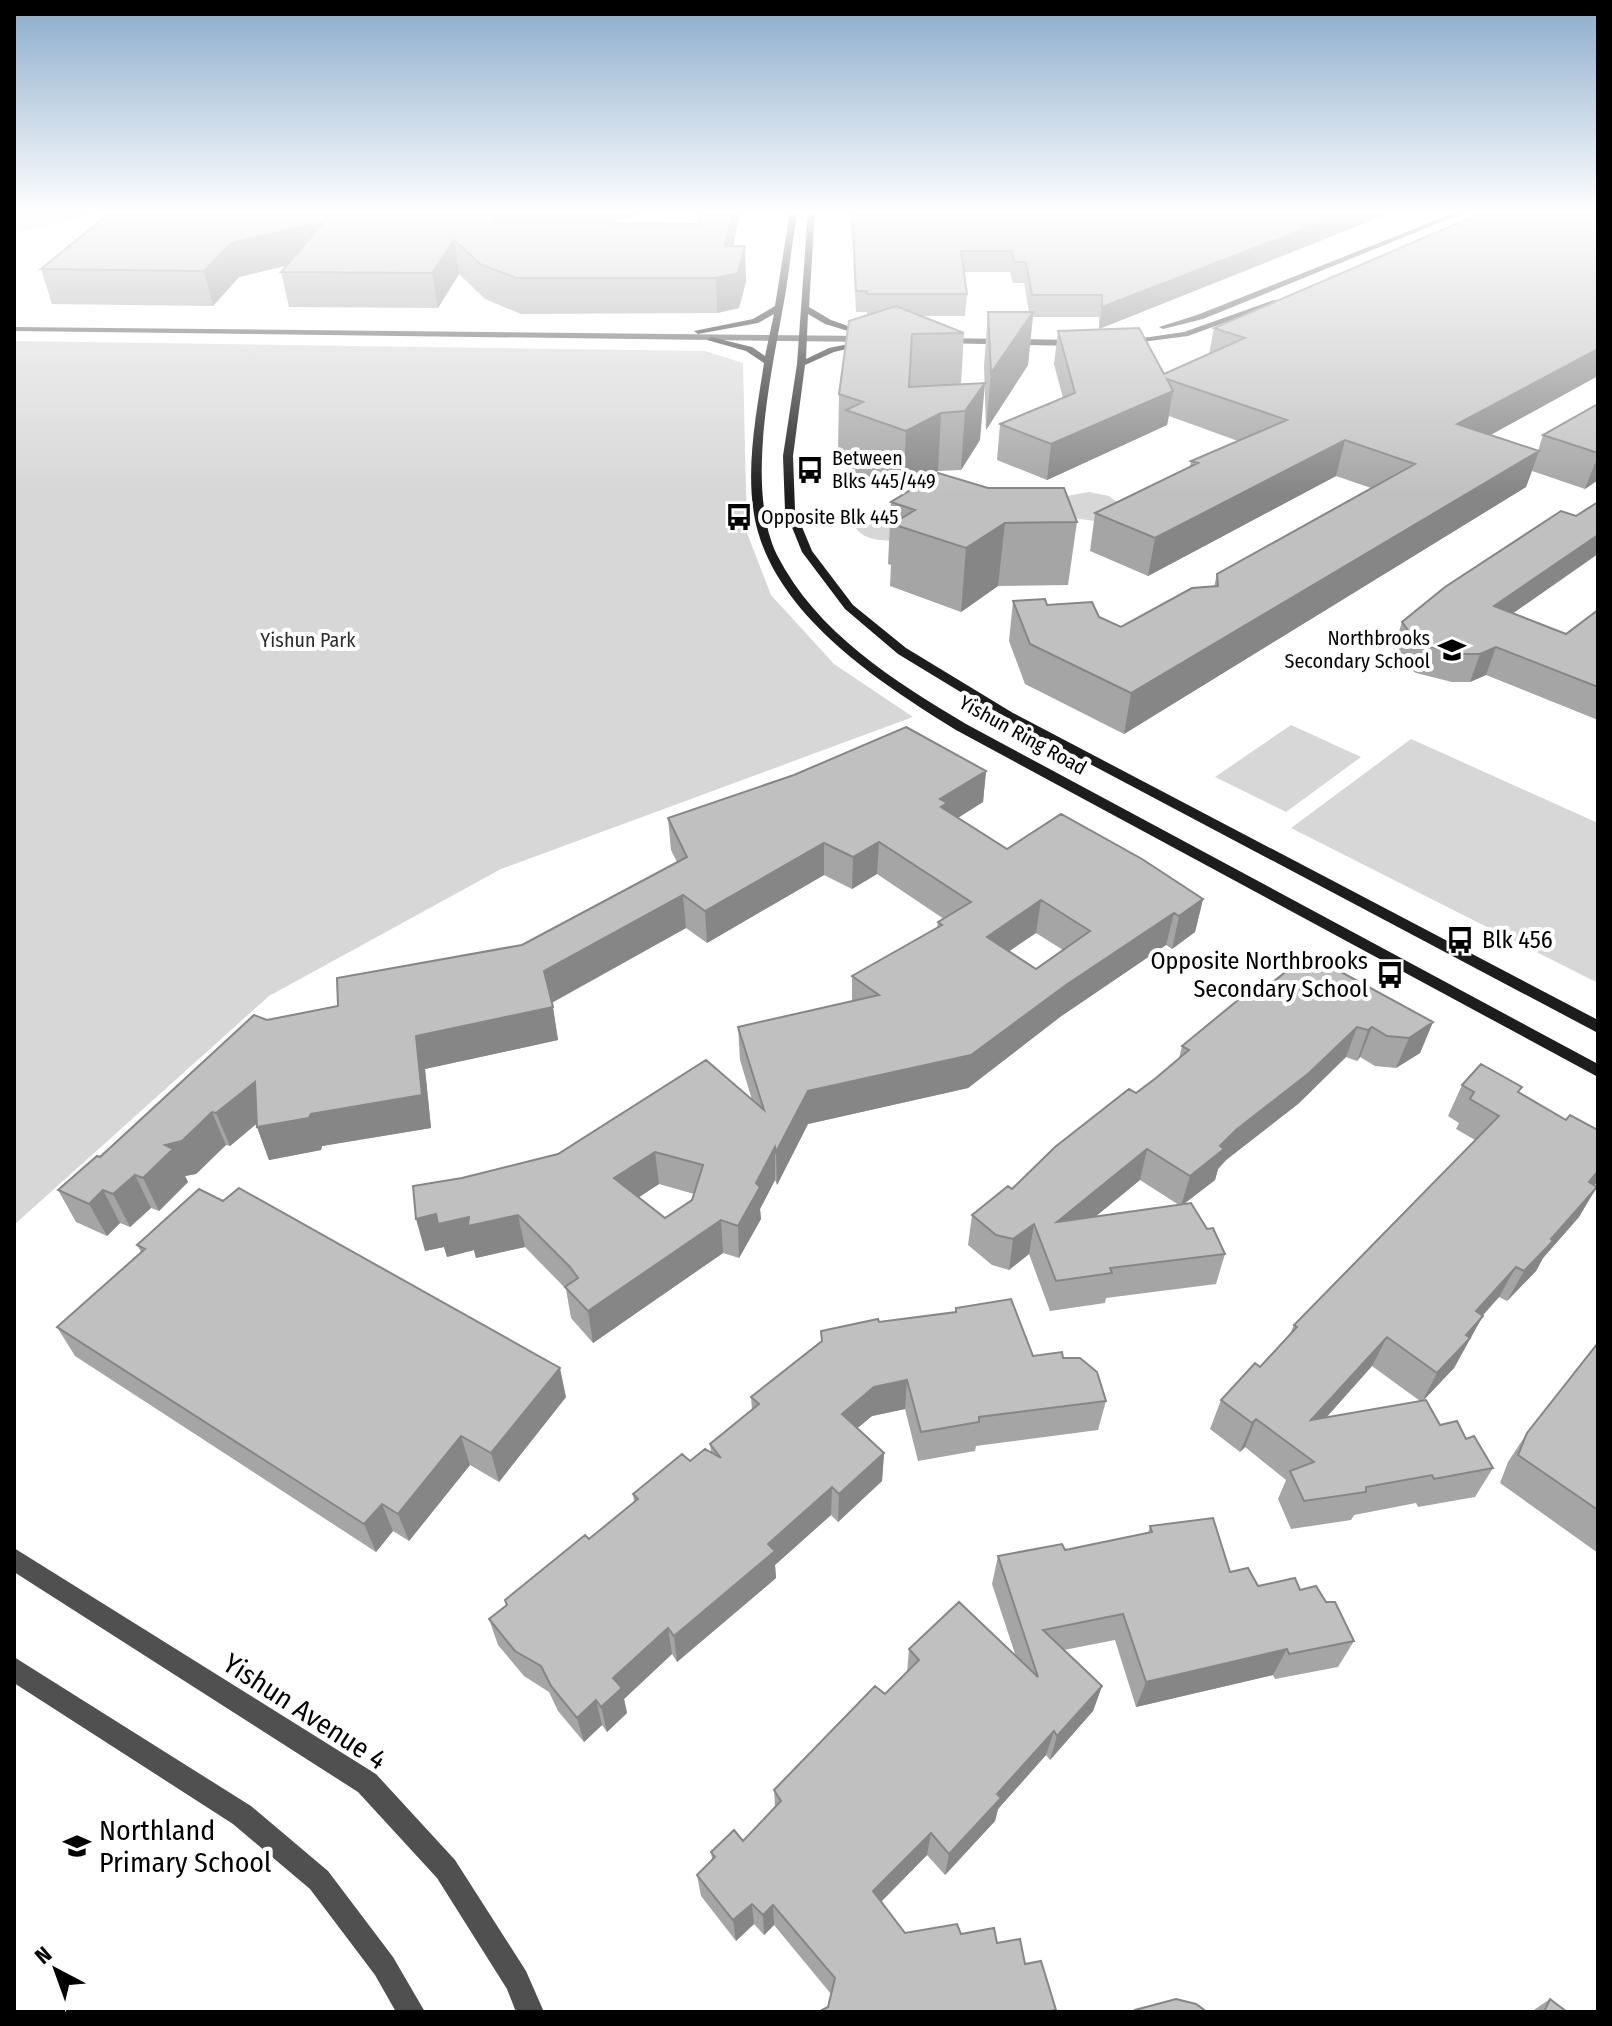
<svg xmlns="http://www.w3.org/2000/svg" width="1612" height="2026" font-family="'Fira Sans Condensed',sans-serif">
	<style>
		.green { fill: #d7d7d7 }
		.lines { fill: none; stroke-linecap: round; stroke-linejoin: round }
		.tertiary { fill: #505050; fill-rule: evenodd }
		.secondary { fill: #1d1d1d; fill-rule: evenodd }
		.wall { fill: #a5a5a5; fill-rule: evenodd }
		.shaded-wall { fill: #868686 }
		.building { fill: #c0c0c0; stroke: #868686; stroke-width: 2; fill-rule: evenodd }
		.labels { text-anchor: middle; stroke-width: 8; stroke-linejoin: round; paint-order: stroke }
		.far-poi-label { font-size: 20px; fill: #000; stroke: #fff; text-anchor: start }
		.far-park-label { font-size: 20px; fill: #2e2e2e; stroke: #fff }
		.far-street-label { font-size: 20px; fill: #000; stroke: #fff }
		.poi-label { font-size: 24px; fill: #000; stroke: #fff; text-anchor: start }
		.near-street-label { font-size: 28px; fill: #000; stroke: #fff }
		.near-poi-label { font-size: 28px; fill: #000; stroke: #fff; text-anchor: start }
	</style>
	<rect width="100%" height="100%" fill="#fff"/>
	<path class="green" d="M14,211H115L14,233Z
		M14,341L705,351L743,363L747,533L771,595L834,664L913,717L501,869L269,996L14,1225Z
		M1089,492L1109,496L1121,505L1095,521L1073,518L1061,497Z
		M894,509L892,541C877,540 860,539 854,524L862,514Z
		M1291,725L1361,757L1286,812L1215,777Z
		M1411,739L1598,823V983L1291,828Z"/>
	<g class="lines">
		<path class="tertiary" d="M1459,211H1468L1203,319L1163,329L1159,327L1197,315Z
			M1274,300L1281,302L1188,336L1126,344L1122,341L1184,332Z
			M14,327L867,336L871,339L867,342L14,331Z
			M942,338L1075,340L1079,343L1075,346L939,343L938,341Z
			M14,1548L376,1774L455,1860L526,1971L544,2012H516L507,1989L437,1878L358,1792L14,1572Z
			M14,1657L251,1806L328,1871L393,1957L425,2012H396L375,1975L310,1889L233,1824L14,1683Z"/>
		<path class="secondary" d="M790,211H798C792,239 790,268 785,296C773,367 744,487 777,555C816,632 894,681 966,724L1598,1064V1077L956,730C882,684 784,621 758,532C743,479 756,416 764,363L746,351L707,340L711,337L752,347L765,356L774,314L758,323L698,334L694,331L753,319L775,306Z
			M808,211H815L809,307L831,320L862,331L858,334L825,324L808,314L806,359L829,348L868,340L872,343L834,352L805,365L793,456L795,510L812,551L853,605L906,648L1013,713L1598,1020V1033L1005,719L898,654L845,609L802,552L785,510L783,456L797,364Z"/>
	</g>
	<path class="wall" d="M702,211H740L733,246L746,281L739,308L717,313L521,314L485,299L459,274L438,308L289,307L281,272L286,266L239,277L213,306L52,304L41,269L609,223L698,224Z
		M851,211H1395L1099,329V317H1033L1028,365L986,430L984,366L988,312H1029L1024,283H1013L1010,272H964L967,294L965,316H920L964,333L961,384L980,440L961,470L938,471L903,490L845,469L846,455L838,452L839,394L867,315V312H856Z
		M1486,211L1491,435L1538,451L1543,435L1598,404V480L1585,489L1532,471L1526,487L1124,734L1025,684L1009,641L1013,601L1047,605L1099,617L1121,627L1214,587L1217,574L1371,488L1336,476L1148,576L1090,551L1095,513L1190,467L1191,461L1238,441L1169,416L1167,425L1047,480L997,460L1000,424L1063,398L1054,364L1058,331L1164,374L1209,354L1214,328Z
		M891,502L1077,522L1068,585L998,586L961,612L890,586L891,565L888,564Z
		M1576,516L1513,613L1566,634L1598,610V720L1486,675L1470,682H1452L1416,673L1403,664L1393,650L1402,622Z
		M986,771L983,802L958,818L1007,849L1203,899L1195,932L1172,949L1166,945L1060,1017L968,1088L808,1124L777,1185L775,1180L760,1209L761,1219L739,1258L723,1253L593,1343L571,1318L566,1289L525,1247L476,1258L474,1250L447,1257L444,1247L425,1251L462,1178L558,1154L752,1100L740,1060L738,1027L852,1001V976L937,928L938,922L944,919L877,874L852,889L824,875L707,943L686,928L552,1003L558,1040L425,1069L431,1128L322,1146L321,1150L269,1160L256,1124L230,1146L226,1145L196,1174L185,1176L188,1182L159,1211L151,1208L130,1227L120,1223L107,1236L76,1222L58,1190L100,1157L267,1020L338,1006L522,945L677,862L671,850L668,818ZM1036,933L1063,950L1036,969L1009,951ZM659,1184L694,1194L692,1200L665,1218L639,1197Z
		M1268,986L1433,1022L1420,1053L1396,1068L1375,1066L1360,1057L1357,1061L1346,1057L1298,1104L1226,1160L1218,1169L1215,1180L1184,1204L1207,1229L1225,1254L1216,1284L1106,1298L1105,1303L1050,1311L1029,1254L1009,1270L992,1265L968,1245L972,1215L1012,1189L1156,1078L1179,1058L1182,1046ZM1140,1180L1179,1205L1095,1217Z
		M1462,1085L1519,1092L1566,1120L1598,1130V1181L1595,1185L1579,1217L1543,1258L1536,1271L1507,1301L1499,1297L1482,1316L1454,1368L1423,1400L1440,1425L1466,1439L1493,1468L1475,1497L1418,1507L1416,1503L1354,1515L1351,1520L1291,1529L1278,1499L1286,1480L1245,1447L1240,1452L1210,1429L1221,1400L1260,1367L1289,1336L1294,1325L1475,1140L1456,1129L1459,1123L1448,1116ZM1372,1366L1420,1401L1326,1418Z
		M137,1245L566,1397L499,1482L470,1465L409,1541L393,1531L376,1552L75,1356L57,1327L141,1252Z
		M956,1308L1033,1356L1063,1358L1106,1401L1098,1430L976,1446L975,1451L918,1461L905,1409L872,1416L857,1428L884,1453L882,1481L838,1522L831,1515L775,1565L776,1578L677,1662L672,1654L624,1699L627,1713L607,1732L602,1725L584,1742L558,1711L549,1692L524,1676L498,1645L489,1619L506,1605L505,1600L589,1539L634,1502L633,1494L690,1461L711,1452L710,1444L752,1410L751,1397L821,1341V1331L955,1312Z
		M1598,1343V1553L1500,1483L1508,1462L1527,1433Z
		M1150,1526L1258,1586L1300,1590L1326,1602L1354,1641L1338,1667L1275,1679L1273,1675L1136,1707L1115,1640L1064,1650L1102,1686L1093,1711L1050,1760L1046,1755L998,1809L995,1821L945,1875L927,1855L881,1902L905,1933L961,1934L997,1943L1025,1964L1056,2010L1055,2012H822L828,2007L831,1994L774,1925L764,1935L754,1924L736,1941L701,1896L697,1875L712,1859L711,1852L743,1841L775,1807L774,1790L885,1694L907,1673L909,1649L1016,1657L992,1584L998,1556L1065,1550L1148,1533Z
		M1550,1999L1567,2012H1531Z"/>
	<path class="shaded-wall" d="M527,211H655L499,252L494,219Z
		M733,211H740L728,275L745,246L746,281L739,308L717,313L716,278L725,246Z
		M1350,211H1395L1099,329L1102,307Z
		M325,221L332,254L239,277L213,306L204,271L231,243Z
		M454,240L459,274L438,308L432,273Z
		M1033,312L1028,365L986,430L991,373Z
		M1598,349V376L1447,459L1457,424Z
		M985,383L980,440L961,470L965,411Z
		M1173,391L1167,425L1047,480L1051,444Z
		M941,413L938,471L903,490L906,431Z
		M1345,440L1336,476L1148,576L1155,538Z
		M1539,451L1526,487L1124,734L1131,693Z
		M1598,455V480L1585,489Z
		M1005,523L998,586L961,612L966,548Z
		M1598,535V554L1485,633L1494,606Z
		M1496,647L1486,675L1470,682L1480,654Z
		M986,771L983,802L946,825L940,799Z
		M879,842L877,874L852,889L853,857Z
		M824,843V875L707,943L705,911Z
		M683,895L686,928L549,1004L544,971Z
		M1203,899L1195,932L1172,949L1179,916Z
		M1041,900L1036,933L983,969L987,937Z
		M1174,913L1166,945L1060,1017L968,1088L808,1124L777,1185L776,1152L808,1091L1066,985Z
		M553,1007L558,1040L425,1069L431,1128L322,1146L321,1150L269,1160L257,1127L311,1114L416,1036Z
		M1433,1022L1420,1053L1396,1068L1409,1038Z
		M1357,1027L1346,1057L1298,1104L1226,1160L1218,1169L1215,1180L1181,1206L1190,1176L1236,1130Z
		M1372,1027L1360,1057L1357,1061L1368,1030Z
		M255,1082L267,1115L230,1146L216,1113Z
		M212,1112L226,1145L196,1174L185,1176L188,1182L159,1211L143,1178L165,1145Z
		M775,1147V1180L760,1209L761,1219L739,1258L738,1226L756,1183Z
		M1147,1149L1140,1180L1052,1252L1057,1222Z
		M655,1152L659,1184L618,1211L614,1178Z
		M1598,1171V1181L1571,1212L1589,1182Z
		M135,1175L151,1208L130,1227L113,1194Z
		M1597,1187L1579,1217L1543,1258L1536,1271L1507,1301L1524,1271Z
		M103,1190L120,1223L107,1236L89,1204Z
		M436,1214L469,1217L518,1215L525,1247L476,1258L474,1250L447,1257L444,1247L425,1251L416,1219Z
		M721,1220L723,1253L593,1343L588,1311Z
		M1034,1224L1029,1254L1009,1270L1013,1239Z
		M1516,1267L1499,1297L1460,1341L1476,1311Z
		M1483,1316L1454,1368L1422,1402L1437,1373L1466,1335Z
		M1387,1337L1372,1366L1298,1449L1311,1420Z
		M560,1368L566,1397L499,1482L491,1453Z
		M907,1380L905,1409L872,1416L841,1442L842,1414L874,1387Z
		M1256,1419L1245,1447L1240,1452L1252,1423Z
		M461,1436L470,1465L409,1541L398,1514Z
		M884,1453L882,1481L838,1522L839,1494Z
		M832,1487L831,1515L775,1565L776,1578L677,1662L674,1636L768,1544Z
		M382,1504L393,1531L376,1552L364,1524Z
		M668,1628L672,1654L624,1699L627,1713L607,1732L601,1707L613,1678Z
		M1287,1649L1273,1675L1136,1707L1146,1682Z
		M1102,1686L1093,1711L1050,1760L1057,1736Z
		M596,1700L602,1725L584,1742L577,1718Z
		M1054,1731L1046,1755L998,1809L995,1821L945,1875L949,1854L997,1794Z
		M931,1833L927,1855L871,1912L873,1891Z
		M752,1904L754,1924L736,1941L733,1920Z
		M773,1905L774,1925L764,1935L763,1915Z"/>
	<path class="building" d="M112,211H527L494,219V222L698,224L702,211H733L725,246H745L738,273L716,278H516L480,264L454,240L432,273L281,272L325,221L231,243L204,271L41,269Z
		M852,211H1350L1102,307V295H1032L1026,262H1015L1011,251H961L967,294H867V291H856Z
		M1486,211H1598V349L1457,424L1539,451L1131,693L1030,644L1013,601L1045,599L1047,605L1092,602L1099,617L1121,627L1192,588L1218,586L1217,574L1415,464L1345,440L1155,538L1095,513L1198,463L1191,461L1287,420L1167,379L1173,391L1051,444L1000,424L1075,393L1058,331L1139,328L1164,374L1245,338L1214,328Z
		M896,306L964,333L912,334L909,387L985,383L965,411L941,413L906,431L846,410L863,402L839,394L849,321Z
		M988,312H1033L991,373Z
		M1598,404V453L1543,435Z
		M938,473L988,488H1064L1077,522L1005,523L966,548L892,524L915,510L891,502Z
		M1598,502V535L1494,606L1566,634L1598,610V687L1496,647L1480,654H1462L1425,645L1412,636L1402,622L1445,587L1561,511L1576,516Z
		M906,727L986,771L940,799L947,803L941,807L1007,849L1061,814L1142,859L1203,899L1179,916L1174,913L1066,985L971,1055L808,1091L776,1152L775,1147L756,1183L760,1187L738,1226L721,1220L588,1311L565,1287L578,1278L570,1267L518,1215L468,1226L469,1217L438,1224L436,1214L416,1219L413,1186L462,1178L558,1154L706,1060L764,1110L738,1027L879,995L852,976L942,925L938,922L971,902L879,842L853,857L824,843L705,911L683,895L544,971L553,1007L416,1036L422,1095L311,1114L309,1118L257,1127L255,1082L216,1113L212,1112L182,1141L165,1145L173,1149L143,1178L135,1175L113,1194L103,1190L89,1204L58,1190L97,1156L100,1157L254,1015L267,1020L338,1006L337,978L522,945L687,857L668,818L794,775ZM1041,900L1090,931L1036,969L987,937ZM655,1152L703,1165L692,1200L665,1218L614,1178Z
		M1308,954L1433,1022L1409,1038L1387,1036L1372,1027L1368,1030L1357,1027L1309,1073L1236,1130L1220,1146L1224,1149L1190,1176L1147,1149L1057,1222L1191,1203L1207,1229L1213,1228L1225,1254L1110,1268L1112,1273L1056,1281L1034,1224L1013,1239L996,1235L972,1215L1008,1186L1012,1189L1055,1147L1129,1089L1136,1093L1156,1078L1189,1050L1182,1046L1260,982L1268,986Z
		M1481,1064L1522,1087L1518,1092L1566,1120L1570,1115L1598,1130V1171L1589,1182L1597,1187L1551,1239L1553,1241L1524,1271L1516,1267L1476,1311L1483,1316L1466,1335L1470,1338L1437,1373L1387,1337L1311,1420L1426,1400L1440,1425L1457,1421L1466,1439L1474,1436L1493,1468L1434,1479L1432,1475L1366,1487V1492L1304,1501L1290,1471L1314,1462L1256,1419L1252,1423L1221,1400L1255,1363L1260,1367L1297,1327L1294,1325L1499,1116L1470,1099L1474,1092L1462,1085Z
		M239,1188L560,1368L491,1453L461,1436L398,1514L382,1504L364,1524L57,1327L145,1249L137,1245L199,1189L223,1201Z
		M1011,1299L1033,1356L1062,1352L1063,1358H1080L1097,1372L1106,1401L979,1417V1422L921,1432L907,1380L874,1387L842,1414L884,1453L839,1494L832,1487L768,1544L775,1551L674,1636L668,1628L613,1678L622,1688L601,1707L596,1700L577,1718L551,1686L541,1666L515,1651L489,1619L507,1605L505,1600L585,1535L589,1539L638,1499L633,1494L682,1454L690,1461L705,1449L721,1458L710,1444L759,1404L751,1397L822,1341L821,1331L878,1319L879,1322L956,1312V1308Z
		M1598,1343V1510L1518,1455L1527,1433Z
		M1213,1518L1230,1572L1248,1568L1258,1586L1295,1578L1300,1590L1316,1586L1326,1602H1335L1354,1641L1289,1654L1287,1649L1146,1682L1123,1614L1043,1630L1102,1686L1057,1736L1054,1731L997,1794L1001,1798L949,1854L931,1833L873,1891L905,1933L957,1924L961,1934L994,1928L997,1943L1020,1939L1025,1964L1041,1961L1056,2010L1046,2012H823L822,2010L828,2007L835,1978L773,1905L763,1915L752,1904L733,1920L697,1875L715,1857L711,1852L734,1830L743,1841L781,1801L774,1790L875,1686L885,1694L919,1660L909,1649L959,1602L1038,1677L998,1556L1062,1544L1065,1550L1152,1532L1150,1526Z
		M1176,1999L1196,2004L1207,2012H1133L1135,2010Z
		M1550,1999L1567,2012H1544Z"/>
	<linearGradient id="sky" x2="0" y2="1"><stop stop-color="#8aabca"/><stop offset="0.43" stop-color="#fff"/><stop offset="1" stop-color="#fff" stop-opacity="0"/></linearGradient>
	<rect width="1612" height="494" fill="url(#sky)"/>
	<defs>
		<g id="bus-bare" transform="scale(2.16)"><path d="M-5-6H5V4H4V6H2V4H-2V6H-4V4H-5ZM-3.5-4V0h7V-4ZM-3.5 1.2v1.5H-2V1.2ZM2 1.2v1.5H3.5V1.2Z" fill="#000" stroke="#fff" stroke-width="2.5" paint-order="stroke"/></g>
		<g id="school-bare" transform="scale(2.16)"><path d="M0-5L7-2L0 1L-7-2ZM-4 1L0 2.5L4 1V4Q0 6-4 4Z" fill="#000" stroke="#fff" stroke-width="2.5" paint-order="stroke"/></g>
	</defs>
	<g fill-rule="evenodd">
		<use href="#bus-bare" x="810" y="470"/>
		<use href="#bus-bare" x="739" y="517"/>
		<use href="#school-bare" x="1452" y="650"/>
		<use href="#bus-bare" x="1460" y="940"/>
		<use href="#bus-bare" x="1390" y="975"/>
		<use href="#school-bare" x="77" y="1846"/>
	</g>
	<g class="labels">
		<g class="far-poi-label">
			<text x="832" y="465">Between<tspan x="832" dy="23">Blks 445/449</tspan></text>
			<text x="761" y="524">Opposite Blk 445</text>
			<text x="1430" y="645" text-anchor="end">Northbrooks<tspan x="1430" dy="23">Secondary School</tspan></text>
		</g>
		<g class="far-park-label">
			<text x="308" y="647">Yishun Park</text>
		</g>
		<g class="far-street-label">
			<text transform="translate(1023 735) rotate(29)" y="7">Yishun Ring Road</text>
		</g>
		<g class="poi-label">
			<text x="1482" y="948">Blk 456</text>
			<text x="1368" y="969" text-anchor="end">Opposite Northbrooks<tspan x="1368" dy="28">Secondary School</tspan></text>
		</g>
		<g class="near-street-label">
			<text transform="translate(305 1711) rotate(33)" y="10">Yishun Avenue 4</text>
		</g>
		<g class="near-poi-label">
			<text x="99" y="1840">Northland<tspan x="99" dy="32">Primary School</tspan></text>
		</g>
	</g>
	<rect width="1612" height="2026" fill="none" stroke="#000000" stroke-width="32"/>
	<g transform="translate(56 1970) rotate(319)" stroke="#ffffff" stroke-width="6" paint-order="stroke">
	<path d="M0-6L14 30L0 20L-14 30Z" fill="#000000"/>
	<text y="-12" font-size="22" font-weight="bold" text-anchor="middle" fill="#000000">N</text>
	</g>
</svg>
